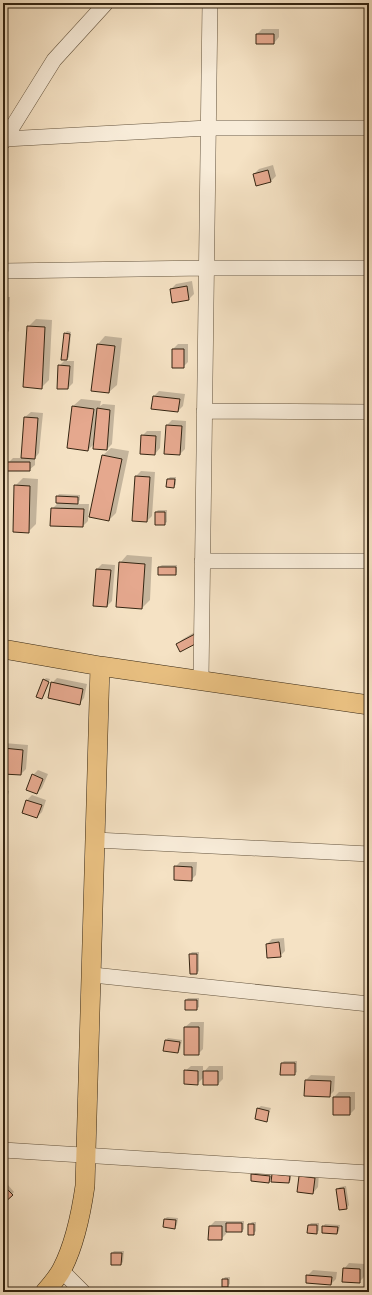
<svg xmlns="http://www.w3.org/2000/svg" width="372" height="1295" font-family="Vollkorn,serif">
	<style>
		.shadow { fill: #0003 }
		.building { fill: #e5a88e; stroke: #342512 }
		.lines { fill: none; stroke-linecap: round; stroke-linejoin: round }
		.minor-casing { stroke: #64543e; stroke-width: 16 }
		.major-casing { stroke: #342512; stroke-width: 20 }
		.minor { stroke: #f8ecd9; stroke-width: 15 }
		.major { stroke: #eac182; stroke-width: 19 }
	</style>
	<rect width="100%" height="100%" fill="#f5e2c4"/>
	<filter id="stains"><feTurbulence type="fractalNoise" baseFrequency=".005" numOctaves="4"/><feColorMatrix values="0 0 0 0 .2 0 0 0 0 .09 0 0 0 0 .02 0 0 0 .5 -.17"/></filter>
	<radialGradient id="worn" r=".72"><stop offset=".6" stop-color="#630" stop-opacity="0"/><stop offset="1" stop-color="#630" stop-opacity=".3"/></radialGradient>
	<path class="shadow" d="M262,29H279V37L274,43H257V34Z
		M273,165L276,176L271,181L257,185L254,174L259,169Z
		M192,281L194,294L189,299L171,289L176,284Z
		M3,297H10L9,331L3,337Z
		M36,319L52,320L49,380L41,388L28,327Z
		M67,331L71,332L69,357L65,361H74L73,383L68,388L59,366L66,359L65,334Z
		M105,336L122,338L117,385L109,392L92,390L98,344Z
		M178,344H188V362L183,367L173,349Z
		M3,346H8L5,393L3,395Z
		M159,391L185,394L183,406L178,411L154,396Z
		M81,399L101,401L100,406L103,404L115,405L112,444L107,449L95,443L88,450L73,406Z
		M31,412L43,413L39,453L35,458V465L29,470L8,463L13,458H22L25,417Z
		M172,420L186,421L185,449L180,454L167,425Z
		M147,431H161L160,448L155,454L142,436Z
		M111,448L129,451L116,513L109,520L103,455Z
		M141,471L155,472L152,516L147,521L133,520L136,476Z
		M170,477H176V484L174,487L168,479Z
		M23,478L38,479L36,524L28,532L15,486Z
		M59,494L80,495V500L76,504H89L88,521L83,526L51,525L52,509L57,504V497Z
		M158,510H167V522L164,524L156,512Z
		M127,555L152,557L150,600L142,608L120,563Z
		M102,564L115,565L112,601L107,606L97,569Z
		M162,565H177V572L175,574L159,567Z
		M200,629L204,636L177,644L183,639Z
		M46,678L50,679L42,698L44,680Z
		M57,678L87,684L84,698L79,704L52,683Z
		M4,743L28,745L26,769L21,774L3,773Z
		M38,770L48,774L42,788L37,793L33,775Z
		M3,789L9,791L3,815Z
		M32,795L46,800L42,812L37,817L23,813L27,800Z
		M180,862H197L196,875L191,880L175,867Z
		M284,938L285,951L280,956L267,944L272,939Z
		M192,952H199V971L197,973L190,954Z
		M188,998H199V1007L196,1009L186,1000Z
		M191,1022H204L203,1049L198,1054L185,1027Z
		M168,1038L182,1040L180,1050L178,1052L166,1040Z
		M284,1061H297V1072L294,1074L282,1063Z
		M191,1066H203V1073L209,1066H223V1079L218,1084L204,1077L197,1084L185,1071Z
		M311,1075L335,1076L334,1091L329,1096L306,1080Z
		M339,1092H355V1109L350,1114L334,1097Z
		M261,1106L271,1108L266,1121L258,1108Z
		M255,1172L272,1174L271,1176L275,1172L291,1174V1180L288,1182L272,1178L269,1182L252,1180V1174Z
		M305,1172L319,1173L318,1187L313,1193L300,1177Z
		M8,1185L14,1192L3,1203V1190Z
		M346,1186L349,1205L347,1208L337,1189L340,1187Z
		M167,1217L178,1218L177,1225L175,1227L165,1219Z
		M215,1221H244V1229L242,1231H227L226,1234L221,1239L210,1226Z
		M252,1222H256V1231L253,1234L249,1225Z
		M311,1223H319V1230L317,1233L309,1225Z
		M325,1224L340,1225L339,1231L337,1233L323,1227Z
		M114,1251H124L123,1262L121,1264L112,1253Z
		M349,1263L365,1264L364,1277L359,1282L344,1269Z
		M313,1270L337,1272L336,1279L331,1284L307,1276Z
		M225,1277H230V1284L227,1286L223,1280Z"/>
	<path class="building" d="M256,34H274V44H256Z
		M268,170L271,182L256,186L253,174Z
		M187,286L189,300L172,303L170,289Z
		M27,326L45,327L42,389L23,387Z
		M64,333L70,334L67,360H61Z
		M97,344L115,346L109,393L91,391Z
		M172,349H184V368H172Z
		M58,365L70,366L68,389H57Z
		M153,396L180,399L178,412L151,409Z
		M72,406L94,409L88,451L67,448Z
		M97,408L110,410L107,450L93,449Z
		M24,417L38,418L35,459L21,458Z
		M166,425L182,426L180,455L164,454Z
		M141,435L156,436L155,455L140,454Z
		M102,455L122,459L109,521L89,517Z
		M7,462H30V471H7Z
		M135,476L150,477L147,522L132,521Z
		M167,479H175L174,488L166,487Z
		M14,485L30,486L29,533L13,532Z
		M56,496L78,497V504L56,503Z
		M51,508L84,509L83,527L50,526Z
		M155,512H165V525H155Z
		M119,562L145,564L142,609L116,607Z
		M158,567H176V575H158Z
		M96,569L111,570L107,607L93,606Z
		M195,634L199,642L180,652L176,644Z
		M43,679L49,682L42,699L36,697Z
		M51,682L83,689L80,705L48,698Z
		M3,748L23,750L21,775L3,774Z
		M32,774L43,779L37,794L26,790Z
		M26,800L42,805L37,818L22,813Z
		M174,866L192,867V881L174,880Z
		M279,942L281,957L267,958L266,944Z
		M189,954H197V974H190Z
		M185,1000H197V1010H185Z
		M184,1027H199V1055H184Z
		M165,1040L180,1042L178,1053L163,1051Z
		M281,1063H295V1075H280Z
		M184,1070L198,1071V1085L184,1084Z
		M203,1071H218V1085H203Z
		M305,1080L331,1081L330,1097L304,1096Z
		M333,1097H350V1115H333Z
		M257,1108L269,1111L267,1122L255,1119Z
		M251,1174L270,1176L269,1183L251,1181Z
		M272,1174L290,1176L289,1183L271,1182Z
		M299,1176L315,1178L313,1194L297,1192Z
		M5,1187L13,1195L3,1204V1188Z
		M344,1188L347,1209L339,1210L336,1189Z
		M164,1219L176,1220L175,1229L163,1227Z
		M226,1223H242V1232H226Z
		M248,1224H254V1235H248Z
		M308,1225H317V1234L307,1233Z
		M209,1226H222V1240H208Z
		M322,1226L338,1227L337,1234L322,1233Z
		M111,1253H122L121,1265H111Z
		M343,1268L360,1269V1283L342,1282Z
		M306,1275L332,1277L331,1285L306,1283Z
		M222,1279H228V1287H222Z"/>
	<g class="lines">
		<g class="minor-casing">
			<path id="minor" d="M5,139L208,128H369
				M3,142L54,60L106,3
				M3,271L206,268H369
				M204,411L369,412
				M202,561H369
				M201,679L210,3
				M96,840L369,854
				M93,975L369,1004
				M3,1150L369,1173
				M61,1270L83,1292"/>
		</g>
		<g class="major-casing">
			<path id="major" d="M3,649L100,666L369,705
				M45,1292C51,1285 58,1277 62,1269C75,1244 81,1214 85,1186L100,666"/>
		</g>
		<use href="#minor" class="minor"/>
		<use href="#major" class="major"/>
	</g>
	<rect width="372" height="1295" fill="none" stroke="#f5e2c4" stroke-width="16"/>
	<rect x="4" y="4" width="364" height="1287" fill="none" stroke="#342512" stroke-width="2"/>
	<rect x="8" y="8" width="356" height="1279" fill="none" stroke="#342512"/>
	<rect width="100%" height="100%" filter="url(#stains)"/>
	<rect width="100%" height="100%" fill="url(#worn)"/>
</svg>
